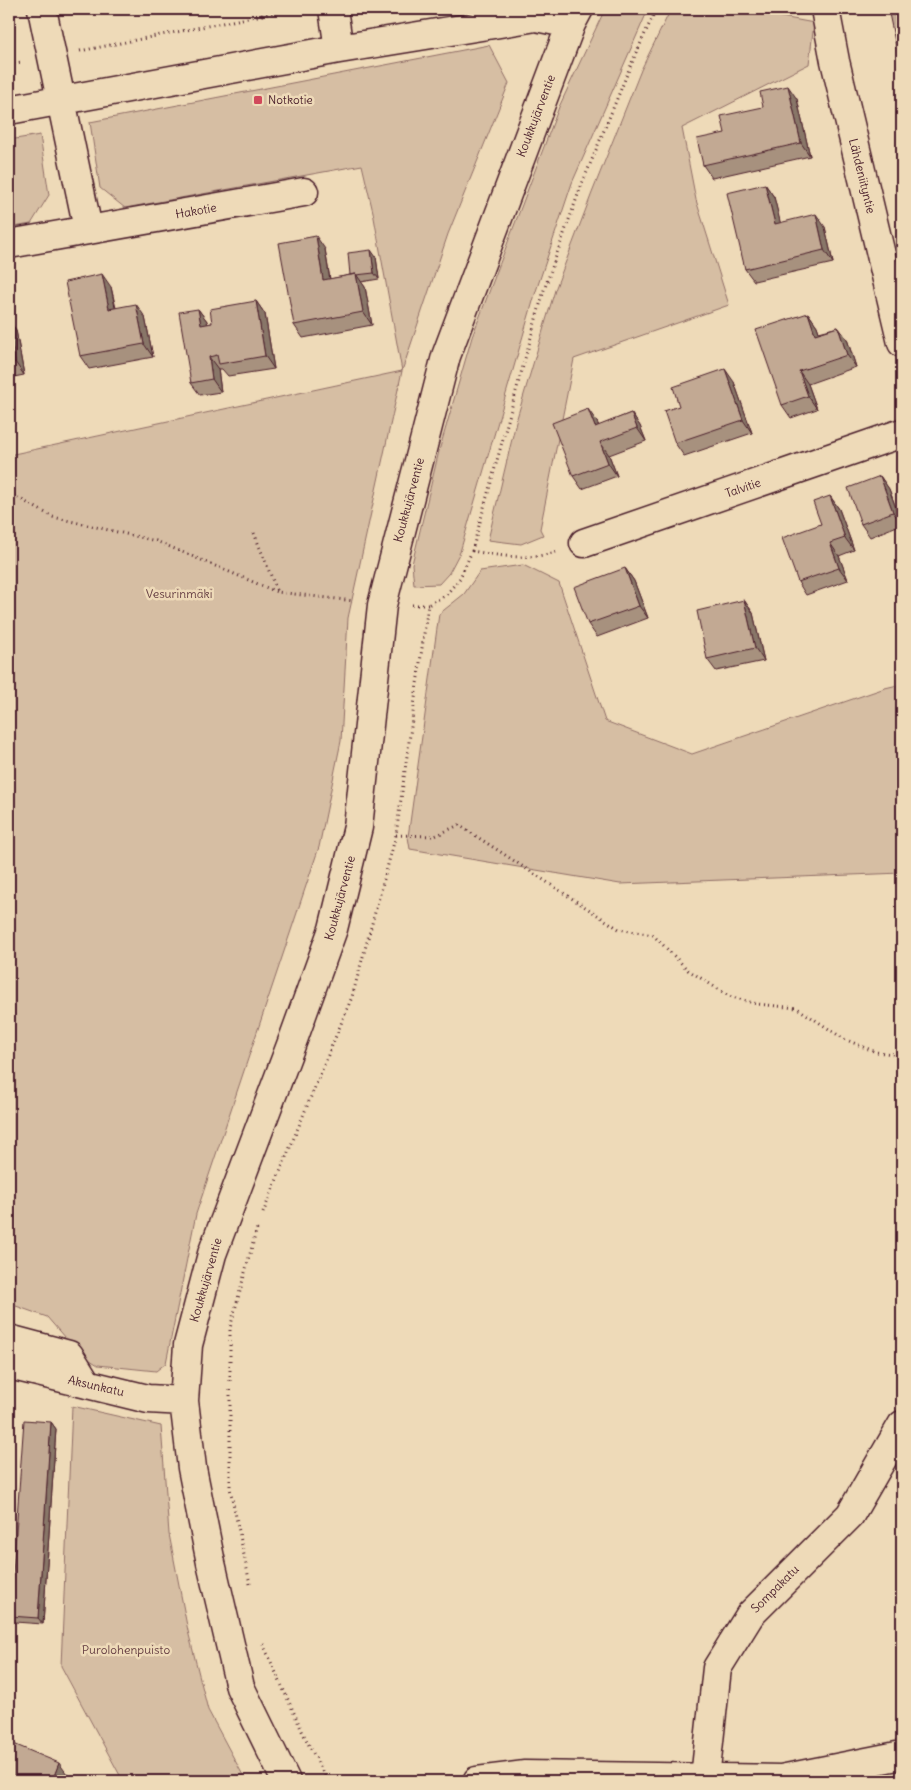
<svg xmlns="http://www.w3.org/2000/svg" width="911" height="1790" font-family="Delius,sans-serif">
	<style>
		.green { fill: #d6bea3; stroke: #906e67 }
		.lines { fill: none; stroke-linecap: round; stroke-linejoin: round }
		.minor-casing { stroke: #4a1f2b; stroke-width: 31 }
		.path { stroke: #4a1f2b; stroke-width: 3; stroke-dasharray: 1 4; stroke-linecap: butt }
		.minor { stroke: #eedab8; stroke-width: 28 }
		.wall { fill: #a7917e; stroke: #4a1f2b }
		.shaded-wall { fill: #887667; stroke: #4a1f2b }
		.building { fill: #c2a993; stroke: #4a1f2b }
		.poi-dot { fill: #d1495b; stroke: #eedab8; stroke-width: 2 }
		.labels { text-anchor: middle; stroke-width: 5; stroke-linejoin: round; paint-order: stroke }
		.poi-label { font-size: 12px; fill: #4a1f2b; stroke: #eedab8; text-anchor: start }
		.street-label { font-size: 12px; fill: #4a1f2b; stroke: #eedab8 }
		.park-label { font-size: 12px; fill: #663f43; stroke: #eedab8 }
	</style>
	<rect width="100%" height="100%" fill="#eedab8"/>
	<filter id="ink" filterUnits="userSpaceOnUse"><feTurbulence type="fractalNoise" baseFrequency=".02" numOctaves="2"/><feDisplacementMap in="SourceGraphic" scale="10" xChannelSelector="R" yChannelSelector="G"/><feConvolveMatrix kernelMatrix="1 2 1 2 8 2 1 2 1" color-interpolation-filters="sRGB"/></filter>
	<g filter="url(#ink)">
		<path class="green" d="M605,9H647V12L572,183L536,291L460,552L449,573L439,584L414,585L412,564L439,451L472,337L559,107Z
			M671,9H739L814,23L809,64L682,128L696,200L729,305L574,359L540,529L543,535L521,544L488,540L517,418L555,290L592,193L641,70Z
			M489,45L509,83L448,234L402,371L348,618L341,741L319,847L196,1214L166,1363L156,1371L98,1365L77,1352L47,1317L16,1306L9,1307V455L402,371L373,212L362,165L125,208L100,188L90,122Z
			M40,135L49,195L31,224L9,228V140Z
			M523,565L559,583L605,721L692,754L885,688L902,684V873L620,884L410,849L408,837L439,614L464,594L480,571Z
			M72,1406L161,1426L169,1534L188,1631L208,1710L246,1781H123L61,1666Z"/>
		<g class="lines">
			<g class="minor-casing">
				<path id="minor" d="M42,9L88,229
					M333,9L339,49
					M825,9L835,61L902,343
					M9,110L339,49L536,17L571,24
					M9,244L304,192
					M584,543L902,433
					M9,1339L69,1355L87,1384
					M9,1365L148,1399L184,1401
					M705,1778L717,1668L750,1615L850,1515L902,1425
					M286,1781L240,1687L211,1563L192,1468L184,1401L188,1345L212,1254L294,1037L333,929L358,827L382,605L446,356L571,24L579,9
					M477,1781L525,1775L781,1779L902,1755"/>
			</g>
			<path class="path" d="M80,51L293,9
				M9,64L22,62
				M9,493L53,517L156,541L277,592L354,601
				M254,533L277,591
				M472,551L544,290L580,189L630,67L656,9
				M412,605H428
				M396,835L435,836L459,825L619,929L653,935L688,970L729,996L757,1004L797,1008L844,1039L876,1052L902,1055
				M263,1213L352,997L396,835L428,605L446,595L460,578L472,551C502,556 526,561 556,552
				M250,1584L230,1488V1328L257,1228
				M263,1644L303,1733L327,1781"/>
			<use href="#minor" class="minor"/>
		</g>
		<path class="wall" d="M797,99L810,156L712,178L703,165L725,133Z
			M765,184L774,197L780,223L825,227L833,263L754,281L745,269Z
			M325,249L330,279L350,275L376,257L379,279L361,282L365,287L372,325L303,338L294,325Z
			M111,287L116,308L145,317L153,357L89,369L80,356Z
			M256,301L265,314L274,369L228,376L222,369H218L221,392L200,395L191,383L198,309L207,321V324L212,323Z
			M808,313L817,326L819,332L838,327L847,339L856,367L808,384L817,409L791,418L782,405Z
			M9,320L16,330L24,375L9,378Z
			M734,382L752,433L684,456L675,443L679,406Z
			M631,413L640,426L646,441L609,455L617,476L582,489L573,476L597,422L599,426Z
			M880,476L889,489L902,524L870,537L861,524Z
			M830,496L839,509L854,550L839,556L848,580L806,595L798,582L821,524Z
			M625,568L634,581L648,618L597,637L588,624Z
			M744,600L753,613L764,661L716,671L707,659Z
			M51,1422L56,1429L43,1624L15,1622L10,1616Z"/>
		<path class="shaded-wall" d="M788,86L797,99L810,156L801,143Z
			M765,184L774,197L784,237L775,224Z
			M816,214L825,227L833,263L824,250Z
			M316,236L325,249L332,293L323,280Z
			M371,250L376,257L379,279L374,273Z
			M102,274L111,287L118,322L109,309Z
			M356,274L365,287L372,325L363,312Z
			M256,301L265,314L274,369L265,356Z
			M136,304L145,317L153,357L144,344Z
			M198,309L207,321L210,338L201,325Z
			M808,313L817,326L824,347L815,334Z
			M9,320L16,330L24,375L15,362L9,327Z
			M838,327L847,339L856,367L847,355Z
			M209,357L218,369L221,392L212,379Z
			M725,369L734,382L752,433L743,420Z
			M799,371L808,384L817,409L808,396Z
			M588,409L597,422L604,440L595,427Z
			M631,413L640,426L646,441L637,428Z
			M600,442L609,455L617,476L608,463Z
			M880,476L889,489L902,524L893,512Z
			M830,496L839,509L854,550L845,538Z
			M830,543L839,556L848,580L839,568Z
			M625,568L634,581L648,618L639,606Z
			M744,600L753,613L764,661L755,648Z
			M51,1422L56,1429L43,1624L38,1618Z
			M59,1763L72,1781H52Z"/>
		<path class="building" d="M888,9H902V74Z
			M788,86L801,143L703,165L697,139L725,133L721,116L763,107L760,92Z
			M902,129V150L898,130Z
			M765,184L775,224L816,214L824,250L745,269L727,193Z
			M316,236L323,280L356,274L363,312L294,325L279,243Z
			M371,250L374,273L356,275V274L350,275L348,253Z
			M102,274L109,309L136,304L144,344L80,356L65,282Z
			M256,301L265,356L219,364L217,355L209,357L212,379L191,383L179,312L198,309L201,325L212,323L210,309Z
			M808,313L815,334L838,327L847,355L799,371L808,396L782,405L756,330Z
			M9,327L15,362L9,363Z
			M725,369L743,420L675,443L664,411L679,406L673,387Z
			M588,409L595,427L631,413L637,428L600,442L608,463L573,476L552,423Z
			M880,476L893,512L861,524L848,488Z
			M830,496L845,538L830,543L839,568L798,582L782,538L821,524L813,502Z
			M902,498V514L897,500Z
			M625,568L639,606L588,624L574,587Z
			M744,600L755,648L707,659L697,611Z
			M24,1420L51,1422L38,1618L10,1616Z
			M9,1742L59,1763L52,1781H9Z"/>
	</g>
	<rect class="poi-dot" x="253" y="95" width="10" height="10" rx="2.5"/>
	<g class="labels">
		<g class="poi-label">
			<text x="268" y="104">Notkotie</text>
		</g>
		<g class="street-label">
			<text transform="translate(536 116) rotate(-69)" y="4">Koukkujärventie</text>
			<text transform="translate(862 176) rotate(76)" y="4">Lähdeniityntie</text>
			<text transform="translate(196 211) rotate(-10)" y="4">Hakotie</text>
			<text transform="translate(743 488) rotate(-19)" y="4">Talvitie</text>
			<text transform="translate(409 500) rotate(-75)" y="4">Koukkujärventie</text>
			<text transform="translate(340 898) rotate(-75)" y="4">Koukkujärventie</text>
			<text transform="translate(206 1280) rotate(-74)" y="4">Koukkujärventie</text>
			<text transform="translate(96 1386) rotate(13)" y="4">Aksunkatu</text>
			<text transform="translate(775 1589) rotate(-45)" y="4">Sompakatu</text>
		</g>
		<g class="park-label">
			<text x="179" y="598">Vesurinmäki</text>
			<text x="126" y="1654">Purolohenpuisto</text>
		</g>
	</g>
	<rect width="911" height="1790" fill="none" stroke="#eedab8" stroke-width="30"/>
	<rect x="15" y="15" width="881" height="1760" fill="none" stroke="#4a1f2b" stroke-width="2" filter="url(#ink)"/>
</svg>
